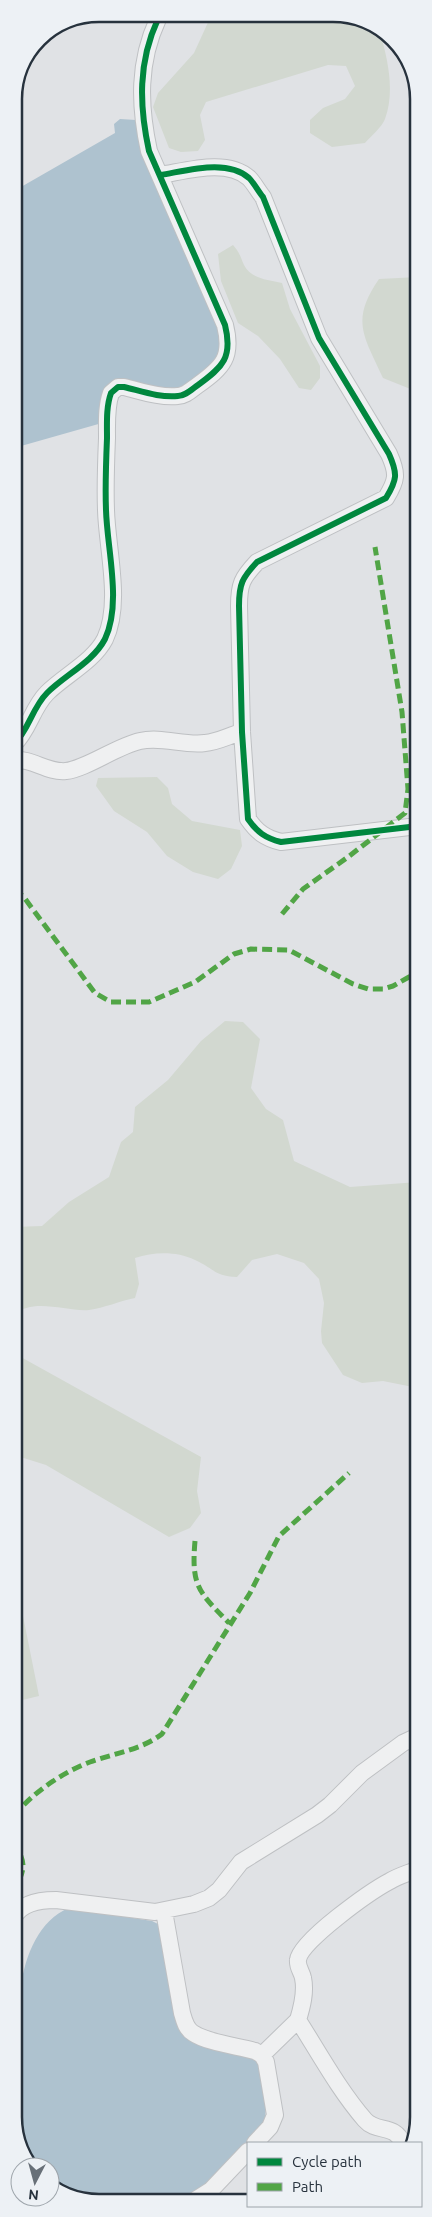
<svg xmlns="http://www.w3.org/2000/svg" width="432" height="2217" font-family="Ubuntu,sans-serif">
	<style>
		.green { fill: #d2d8d0 }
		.water { fill: #aec2cf }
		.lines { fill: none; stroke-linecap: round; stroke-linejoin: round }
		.street-casing { stroke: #bec0c3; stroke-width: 18 }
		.street { stroke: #eff0f1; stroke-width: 16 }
		.quiet { stroke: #51a546; stroke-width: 5; stroke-dasharray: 10 5; stroke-linecap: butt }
		.cycleway-casing { stroke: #edf1f5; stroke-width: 9 }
		.cycleway { stroke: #00873e; stroke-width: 6 }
		.rim { fill: none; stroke: #27323d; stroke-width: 2.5 }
	</style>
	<rect width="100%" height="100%" fill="#e0e2e5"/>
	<path class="green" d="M354,17L380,33C388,59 395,92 385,119C382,127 371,136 365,143L332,147L310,133V120L323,108L345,99L355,86L346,66L328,65L206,102L200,115L205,140L198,151L181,152L169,148L153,107L158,93L194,53L210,18Z
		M233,245C240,253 240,256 244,265C251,279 268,280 282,283L290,309L320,366V378L311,390L299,388L280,359L258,336L238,323L221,281L218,254Z
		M418,277V392L383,378C364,336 350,321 379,279Z
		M157,777L168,788L172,804L192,821L240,830L242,846L231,869L218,879L193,872L167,856L147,832L114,811L96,786L98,778Z
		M225,1021L243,1022L260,1039L251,1088L266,1109L283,1120L294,1161L350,1187L418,1182V1388L383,1381L362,1383L343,1375L322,1343L321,1331L324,1303L319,1279L304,1263L277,1254L252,1260L237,1277C214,1276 215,1269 195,1260C176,1251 154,1252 135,1258L139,1284L135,1298C120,1301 104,1308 89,1310C67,1312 33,1297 14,1315V1227L42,1226L69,1202L109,1177L121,1142L133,1132L135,1107L168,1080L201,1041Z
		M14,1347L19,1356L201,1457L197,1491L201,1513L190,1528L169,1537L46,1465L14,1455Z
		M14,1560L18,1569L23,1616L39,1696L14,1702Z"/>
	<path class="water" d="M120,119L136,120L140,145L217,324C219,333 222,342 219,351C213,368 184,391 165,390C143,388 123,369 104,389L102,423L14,448V191L115,133L114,124Z
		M69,1908L152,1921L158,1924L161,1930L176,2019L256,2061L262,2070L266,2104L265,2120L260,2129L210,2181L177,2202H83L50,2183V2167H32L21,2142V1986C25,1956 39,1920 69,1908Z"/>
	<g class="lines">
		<g class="street-casing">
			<path id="street" d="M160,175C186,171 227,158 249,178C254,183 258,191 263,197L319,338L389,454C398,474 397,480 386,498L257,562C242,578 239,584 239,606L242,732L248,819C257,832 265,838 281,842L418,826
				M14,744C29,730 32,708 47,693C65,675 93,662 105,639C122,603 107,549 106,510C105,486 106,462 107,438C107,423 106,407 111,393L118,387H124C141,391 160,398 178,396C185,396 191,390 198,385C223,367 233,357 225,325L149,151C139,105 138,62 158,19
				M14,760C32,758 47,773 66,771C86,769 117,746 140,741C162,736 184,746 205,743C218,742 230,735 242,732
				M164,1911L182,2013C184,2020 186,2029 193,2033C208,2043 238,2046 255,2051L262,2055L266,2062L275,2115L270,2127L255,2143
				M14,1917C22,1902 41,1900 56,1900L155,1912L194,1904L209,1898L219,1890L241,1862L317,1815L330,1805L362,1773L403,1743L418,1736
				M262,2055L298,2020
				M402,2143C396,2124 376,2133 365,2120C339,2090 319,2053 298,2020C302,2007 306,1992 303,1978C302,1972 297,1967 298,1960C300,1941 371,1891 390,1881C398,1876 409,1873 418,1869
				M192,2202L211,2190L248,2151"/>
		</g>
		<use href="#street" class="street"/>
		<path class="quiet" d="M413,79L414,117L418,141
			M14,890L23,896L95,993L111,1002H149L195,982L234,954L251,949L289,950L353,984L368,989H383L393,986L418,972
			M282,914L303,889L348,857L405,813L408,789L402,712L375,547
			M195,1541C191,1587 199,1592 229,1623
			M14,1816C32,1793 63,1772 90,1762C115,1753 141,1750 162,1734L250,1593L279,1536L349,1473
			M14,1842C26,1864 26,1868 14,1890
			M14,1906L16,1913"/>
		<g class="cycleway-casing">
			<path id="cycleway" d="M160,175C186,171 227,158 249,178C254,183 258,191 263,197L319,338L389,454C398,474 397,480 386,498L257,562C242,578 239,584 239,606L242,732L248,819C257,832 265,838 281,842L418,826
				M14,744C29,730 32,708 47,693C65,675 93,662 105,639C122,603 107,549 106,510C105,486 106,462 107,438C107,423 106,407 111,393L118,387H124C141,391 160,398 178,396C185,396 191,390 198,385C223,367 233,357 225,325L149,151C139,105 138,62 158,19"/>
		</g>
		<use href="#cycleway" class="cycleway"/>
	</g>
	<path d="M0 0H432V2217H0ZM99 22H333A77 77 0 0 1 410 99V2117A77 77 0 0 1 333 2194H99A77 77 0 0 1 22 2117V99A77 77 0 0 1 99 22Z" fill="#edf1f5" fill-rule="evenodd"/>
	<path class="rim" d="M99 22H333A77 77 0 0 1 410 99V2117A77 77 0 0 1 333 2194H99A77 77 0 0 1 22 2117V99A77 77 0 0 1 99 22Z"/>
	<rect x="247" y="2142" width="175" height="65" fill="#edf1f5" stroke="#9ea5ab"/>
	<rect x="257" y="2158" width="25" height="8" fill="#00873e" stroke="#9ea5ab"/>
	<text x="292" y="2167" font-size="15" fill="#27323d">Cycle path</text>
	<rect x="257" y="2183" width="25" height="8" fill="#51a546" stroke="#9ea5ab"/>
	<text x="292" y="2192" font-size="15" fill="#27323d">Path</text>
	<g transform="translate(35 2182) rotate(186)"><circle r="24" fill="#edf1f5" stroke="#9ea5ab"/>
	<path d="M0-4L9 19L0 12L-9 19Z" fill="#687078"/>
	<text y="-8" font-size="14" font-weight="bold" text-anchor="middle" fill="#27323d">N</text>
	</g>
</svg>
